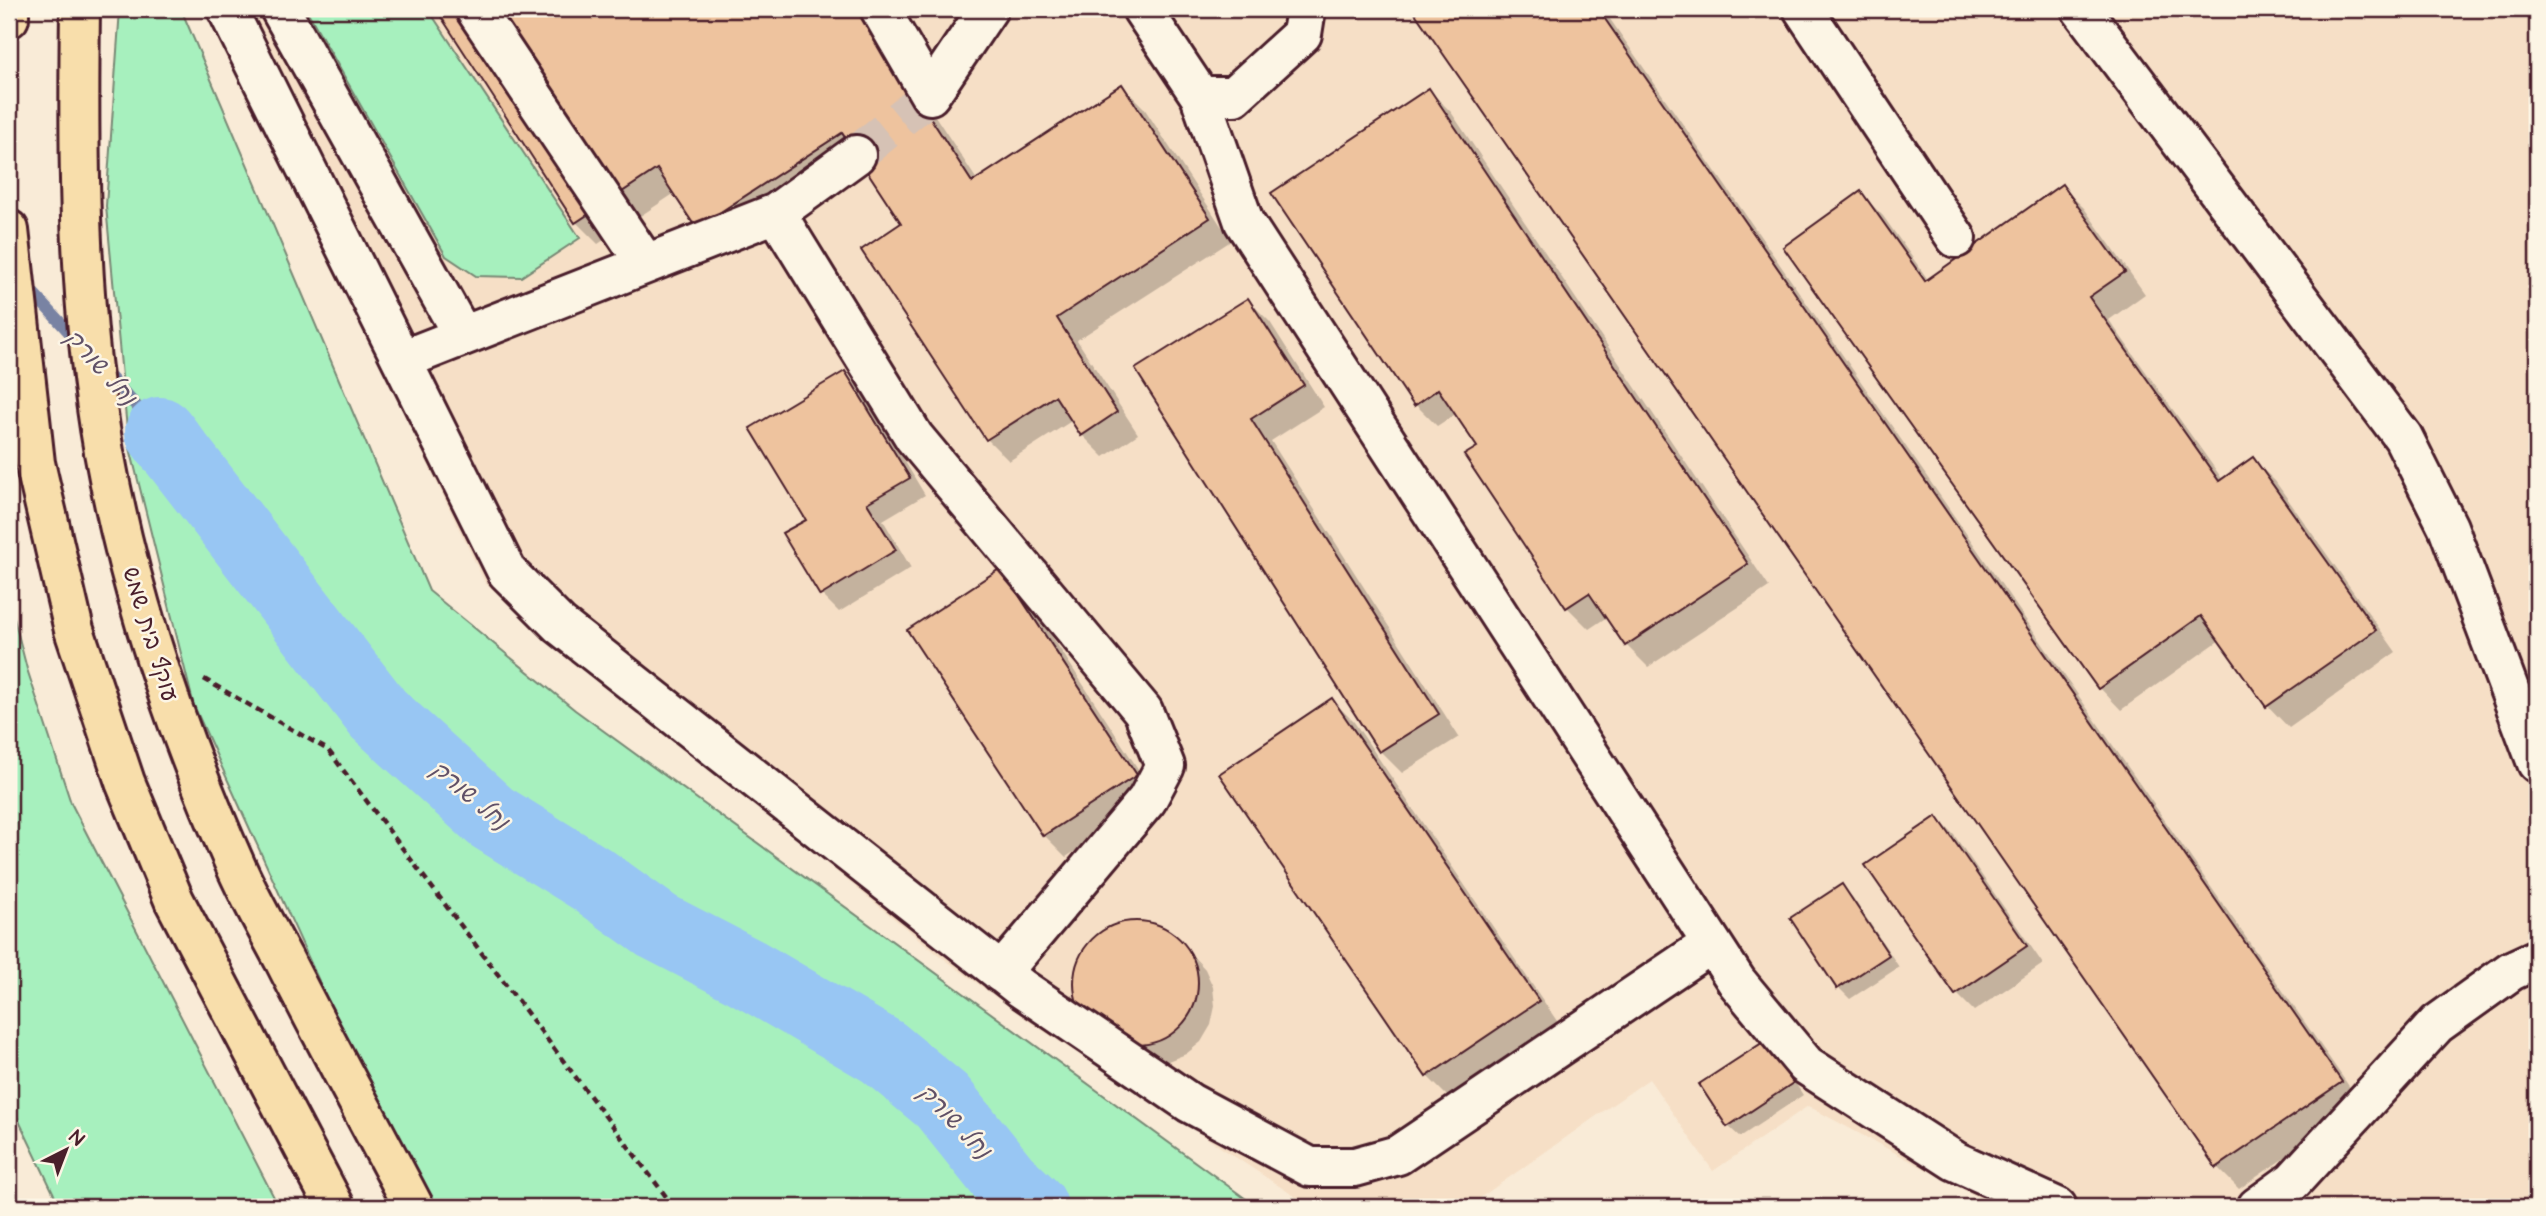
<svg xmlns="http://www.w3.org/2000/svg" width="2546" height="1216" font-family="'Architects Daughter','Playpen Sans Hebrew',sans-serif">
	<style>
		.built { fill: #f6dfc6 }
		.green { fill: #a7f0be; stroke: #788874; stroke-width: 2 }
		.shadow { fill: #0003 }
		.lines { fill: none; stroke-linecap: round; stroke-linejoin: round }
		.stream { stroke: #7983a3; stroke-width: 12 }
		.river { stroke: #98c6f3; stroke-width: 70 }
		.building { fill: #eec39e; stroke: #4a1f2b; stroke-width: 2 }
		.minor-tunnel { stroke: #d6c2b5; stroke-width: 38; stroke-dasharray: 38 19; stroke-linecap: butt }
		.minor-casing { stroke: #4a1f2b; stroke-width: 44 }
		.major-casing { stroke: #4a1f2b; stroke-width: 44 }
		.path { stroke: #4a1f2b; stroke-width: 4.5; stroke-dasharray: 7 5; stroke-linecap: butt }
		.minor { stroke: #fcf5e5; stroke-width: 38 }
		.major { stroke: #f8deab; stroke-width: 38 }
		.labels { text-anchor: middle; stroke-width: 5; stroke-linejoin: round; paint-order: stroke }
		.street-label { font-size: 23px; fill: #4a1f2b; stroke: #fcf5e5 }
		.water-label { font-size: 24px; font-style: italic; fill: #615167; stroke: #fcf5e5 }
	</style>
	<rect width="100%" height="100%" fill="#f9ebd7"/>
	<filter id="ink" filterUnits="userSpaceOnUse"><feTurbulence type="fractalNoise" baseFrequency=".0143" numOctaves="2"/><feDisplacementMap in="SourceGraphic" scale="14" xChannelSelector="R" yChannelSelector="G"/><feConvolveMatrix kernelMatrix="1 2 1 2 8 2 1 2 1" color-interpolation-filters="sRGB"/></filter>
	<g filter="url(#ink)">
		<path class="built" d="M210,9H2537V1207H1996L1808,1106L1713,1171L1649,1079L1467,1207H1311L1033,1024L936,953L485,583Z"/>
		<path class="green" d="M120,9H181L429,591L575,710L1257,1207H427L359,1069L194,706L128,440L106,206Z
			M306,9H428L580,238L521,277L476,276L446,256Z
			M9,599L27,669L71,803L279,1207H60L9,1100Z"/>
		<path class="shadow" d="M438,9H865L977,180L1122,86L1144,108L1231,241L1077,340L1138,434L1104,457L1082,435L1073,420L1009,461L987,439L863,250L903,224L860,157L719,248L675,193L598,244L576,222Z
			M1414,9H1603L2362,1105L2239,1189L2217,1167Z
			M1429,90L1451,112L1769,587L1648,667L1626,645L1607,617L1589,629L1567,607L1480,447L1457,413L1437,426L1415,404Z
			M2062,187L2084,208L2145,294L2109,320L2223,480L2253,460L2275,481L2396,652L2289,728L2268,706L2220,640L2121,710L2100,688L1786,247L1861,194L1883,216L1929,281Z
			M1248,300L1270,322L1324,407L1271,441L1459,737L1402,773L1380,751L1137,370Z
			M845,373L862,390L925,495L883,520L911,568L839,612L822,595Z
			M1001,570L1023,592L1157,798L1066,857L1044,835L909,630Z
			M1332,700L1354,722L1559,1024L1449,1098L1427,1076Z
			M1937,818L1954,835L2043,964L1974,1011L1957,994Z
			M1842,886L1853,898L1899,967L1850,999L1838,987Z
			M1136,923L1157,926L1174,936L1205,969L1213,987L1215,1006L1211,1025L1201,1042L1186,1054L1168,1061L1148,1063L1082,1012L1075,992V971L1083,952L1097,936L1116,926Z
			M1776,1054L1803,1095L1740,1137L1728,1126Z"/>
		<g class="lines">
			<path class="stream" d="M26,285L80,344
				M102,368L160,432"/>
			<path class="river" d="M160,432L378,714L491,817L593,880L657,926L746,972L883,1052L942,1101L1006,1181L1033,1207"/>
		</g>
		<path class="building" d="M436,9H860L972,182L1122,84L1210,218L1057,318L1117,412L1081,436L1055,396L986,440L861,250L901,223L842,133L696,228L657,169L575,223Z
			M1412,9H1598L2342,1082L2216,1168Z
			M1429,88L1748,564L1625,646L1589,593L1566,608L1464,455L1477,447L1438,389L1414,406L1271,193Z
			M2062,184L2125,272L2089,297L2219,481L2253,457L2376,630L2266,707L2201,616L2098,689L1783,247L1861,191L1925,281Z
			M1248,298L1304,385L1251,419L1439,714L1379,752L1135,369Z
			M845,371L910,478L867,503L896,550L820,596L782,533L806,520L750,428Z
			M1001,568L1137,775L1043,836L907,630Z
			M1332,698L1539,1001L1426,1077L1219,774Z
			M1937,816L2027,946L1955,995L1865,865Z
			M1842,884L1889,955L1837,989L1790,918Z
			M1074 983a62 62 0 1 1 124 0a62 62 0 1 1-124 0Z
			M1765,1041L1793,1083L1727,1127L1699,1084Z"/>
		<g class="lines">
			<path class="minor-tunnel" d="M856,155L930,95"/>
			<g class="minor-casing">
				<path id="minor" d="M227,9L507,572L560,625L1021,988L1190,1103L1310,1167H1355L1398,1155L1711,944
					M280,9L463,336
					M475,9L646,264
					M880,9L930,95L988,9
					M1142,9L1200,96H1234L1302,34L1306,9
					M1803,9L1956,238
					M2081,9L2403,437L2448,527L2537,763
					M1200,96L1244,222L1737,982L1806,1065L1955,1161L2057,1207
					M776,213L914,437L1143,711L1165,766L1147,800L1001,973
					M402,360L776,213L856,155
					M2257,1207L2293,1181L2437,1024L2511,971L2537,959"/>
			</g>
			<g class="major-casing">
				<path id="major" d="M80,9C78,157 78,306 104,452C130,596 178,737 237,869C251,900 268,930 284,960C326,1043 371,1125 414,1207
					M9,18V9
					M9,230L35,463L74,630L125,782L174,900L335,1207"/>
			</g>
			<path class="path" d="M204,679L328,750L674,1207"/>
			<use href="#minor" class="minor"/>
			<use href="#major" class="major"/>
		</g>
	</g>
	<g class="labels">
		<g class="street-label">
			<text transform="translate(151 634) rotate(73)" y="8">עוקף בית שמש</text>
		</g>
		<g class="water-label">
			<text transform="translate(101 367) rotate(48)" y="8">נחל שורק</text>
			<text transform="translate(470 795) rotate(40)" y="8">נחל שורק</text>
			<text transform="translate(955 1121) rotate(46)" y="8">נחל שורק</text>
		</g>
	</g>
	<rect width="2546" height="1216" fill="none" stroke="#fcf5e5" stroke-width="35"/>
	<rect x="18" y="18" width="2511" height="1181" fill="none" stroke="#4a1f2b" stroke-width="2.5" filter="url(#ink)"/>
	<g transform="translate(66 1150) rotate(42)" stroke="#fcf5e5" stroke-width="5" paint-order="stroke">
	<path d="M0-5L12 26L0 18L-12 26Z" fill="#4a1f2b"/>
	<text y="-10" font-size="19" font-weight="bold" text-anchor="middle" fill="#4a1f2b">N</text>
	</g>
</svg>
